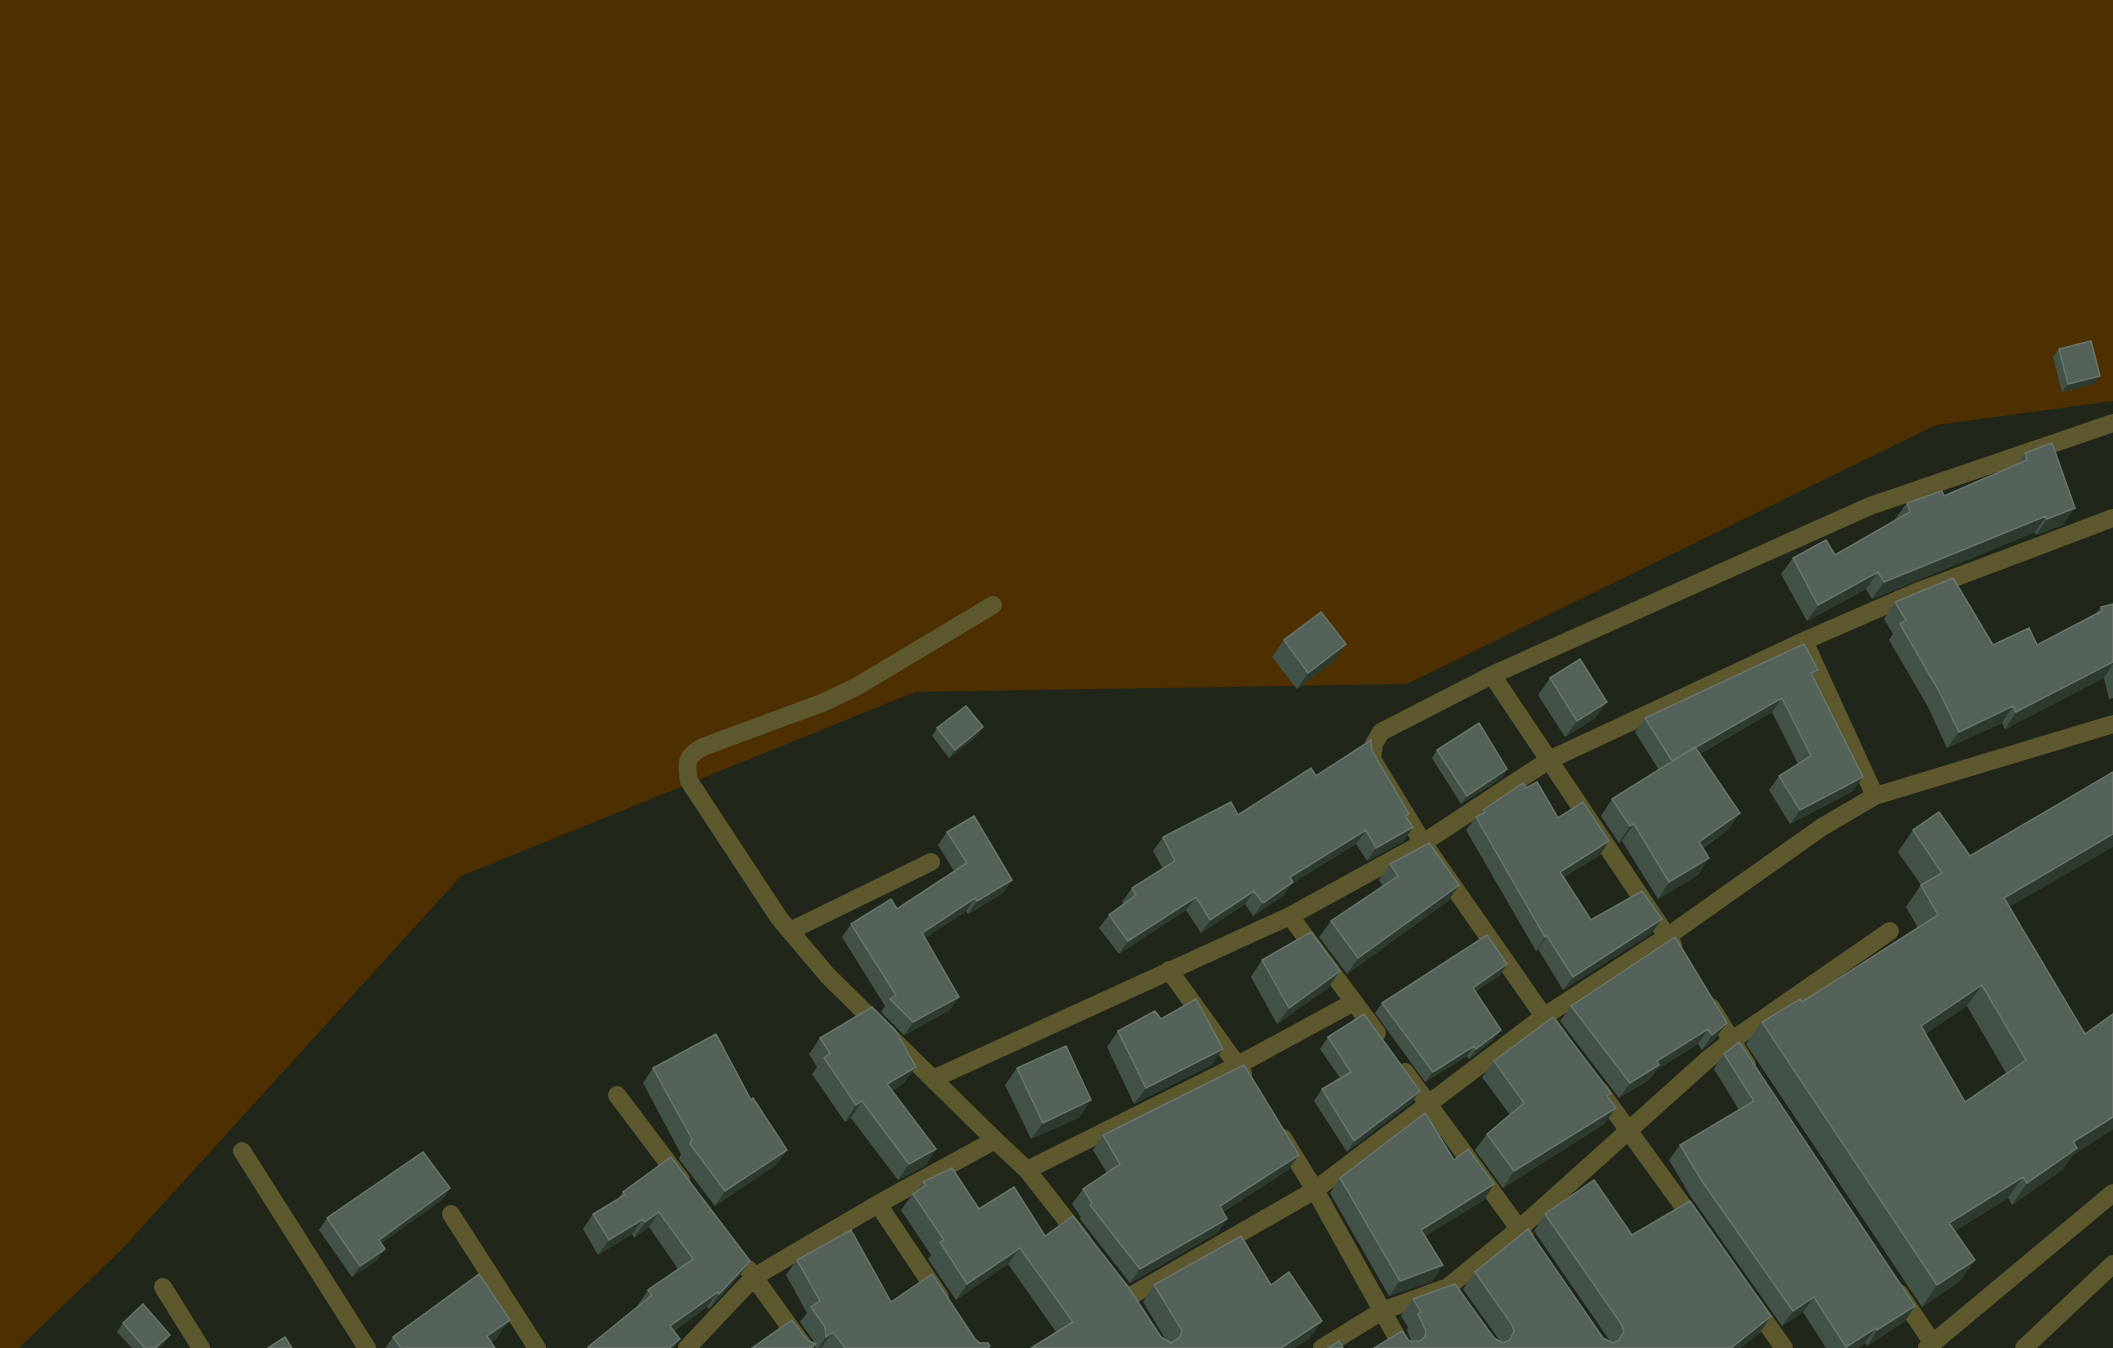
<svg xmlns="http://www.w3.org/2000/svg" width="2113" height="1348" font-family="'Titillium Web',sans-serif">
	<style>
		.green { fill: #4e3000 }
		.lines { fill: none; stroke-linecap: round; stroke-linejoin: round }
		.minor { stroke: #5d582e; stroke-width: 18 }
		.wall { fill: #435249; fill-rule: evenodd }
		.shaded-wall { fill: #2e3a30 }
		.building { fill: #546259; stroke: #69766d; stroke-width: 1.5; fill-rule: evenodd }
	</style>
	<rect width="100%" height="100%" fill="#20271a"/>
	<path class="green" d="M0,0H2113V401L1936,425L1407,684L915,692L461,876L123,1248L19,1348H0Z"/>
	<g class="lines">
		<path class="minor" d="M993,605L856,687L822,703L703,747C686,756 686,762 689,781L779,918L828,976L995,1140
			M1804,641L1875,796
			M1492,675L1673,945
			M1290,916L1377,1033
			M790,931L931,862
			M1169,970L1243,1073
			M1711,1007L1747,1065
			M1561,1041L1423,843L1372,759L1374,744L1381,732L1492,675L1870,506L2113,423
			M1405,1072L1525,1237
			M933,1079L1290,916L1423,843L1549,760L1804,641L1914,593L2113,518
			M1600,1091L1696,1224
			M617,1095L681,1180
			M1283,1138L1315,1190L1403,1348
			M242,1151L367,1348
			M878,1204L940,1297
			M451,1214L537,1348
			M1082,1240L1027,1170L1238,1065L1354,1002
			M748,1269L805,1348
			M163,1287L201,1348
			M1899,1293L1932,1342
			M1127,1298L1315,1190L1543,1017L1668,936L1822,827L1875,796L2113,724
			M1752,1303L1784,1348
			M687,1348L754,1277L878,1204L995,1140L1027,1170
			M1322,1348L1382,1311L1448,1287L1519,1229L1707,1060L1731,1041L1890,931
			M1927,1348L2113,1193
			M2024,1348L2113,1264"/>
	</g>
	<path class="wall" d="M2059,349L2094,384L2062,392L2053,357Z
		M2025,453L2063,525L2036,535L2035,532L1872,599L1866,589L1807,621L1781,574L1793,558L1835,555L1895,520V519L1907,503L1944,496L2016,465Z
		M1895,602L1993,645H2037L2095,615L2101,607L2113,604V698L2109,699L2104,678L2005,729L2002,723L1947,748L1928,707L1889,640L1893,634L1884,619Z
		M1284,640L1334,661L1297,689L1272,657Z
		M1818,670L1813,677L1853,791L1790,824L1769,790L1779,776L1798,764L1772,712L1700,754L1729,829L1703,848L1709,858L1698,875L1658,899L1622,841L1619,843L1601,816L1612,799L1659,770L1635,732L1645,718Z
		M1550,678L1607,702L1595,718L1565,737L1538,695Z
		M937,728L977,736L949,758L932,736Z
		M1437,750L1502,778L1461,804L1432,758Z
		M1372,751L1406,818L1404,841L1367,861L1356,844L1291,884L1284,895L1253,916L1245,904L1201,933L1186,910L1119,954L1099,928L1109,915L1124,904L1122,902L1132,888L1163,869L1153,851L1163,837L1238,815L1316,776Z
		M1526,788L1558,818L1609,841L1600,855L1564,877L1591,920L1652,933L1563,990L1538,949L1536,951L1466,830L1476,817L1479,815L1483,810Z
		M1913,830L1970,856L2010,907L2085,1034L2113,1014V1129L2073,1155L2062,1170L2012,1205L2008,1198L1955,1231L1975,1260L1960,1281L1922,1307L1746,1044L1762,1022L1802,1002L1918,928L1906,907L1921,885L1898,852ZM1967,1006L2006,1073L1965,1102L1925,1034Z
		M947,832L1012,880L1003,893L968,914L966,911L925,938L950,1010L904,1035L881,1012L885,1006L842,937L851,924L897,909L954,871L938,845Z
		M1390,864L1459,885L1448,901L1347,974L1319,937L1331,921L1383,886L1379,880Z
		M1675,937L1716,1038L1702,1050L1698,1044L1656,1070L1649,1080L1619,1098L1560,1021L1571,1006Z
		M1262,960L1340,971L1328,988L1277,1024L1251,977Z
		M1507,964L1500,975L1476,991L1493,1040L1469,1059L1467,1056L1425,1082L1375,1013L1382,1003Z
		M1161,1019L1212,1065L1134,1104L1107,1047L1118,1031Z
		M1328,1037L1420,1091L1412,1102L1347,1152L1314,1101L1322,1089L1340,1078L1320,1049Z
		M820,1038L904,1083L892,1091L936,1149L925,1166L898,1180L851,1118L845,1122L812,1074L817,1067L809,1054Z
		M1724,1054L1905,1321L1867,1346L1865,1343L1858,1348H1826L1803,1312L1782,1326L1691,1197L1669,1160L1680,1145L1739,1110L1714,1069Z
		M1494,1061L1611,1093L1608,1098L1616,1108L1604,1124L1503,1188L1475,1150L1487,1134L1510,1115L1482,1077Z
		M653,1068L751,1100L787,1150L776,1165L715,1206L679,1159L681,1154L643,1083Z
		M1017,1068L1080,1117L1031,1139L1005,1085Z
		M1103,1135L1288,1170L1223,1212L1227,1219L1217,1233L1130,1283L1080,1219L1081,1217L1072,1204L1083,1189L1107,1173L1093,1150Z
		M1454,1160L1484,1200L1425,1236L1433,1281L1389,1296L1330,1193L1340,1178Z
		M923,1182L979,1209L1045,1236L1161,1337L1166,1340L1143,1302L1154,1285H1271L1310,1338L1294,1348H1031L1056,1332L1008,1264L956,1300L928,1259L931,1255L901,1210L913,1194L917,1191Z
		M450,1188L442,1200L381,1243L385,1249L377,1260L352,1277L319,1230L327,1218Z
		M623,1192L750,1261L739,1276L709,1309L707,1307L674,1331V1348H587L638,1306V1305L648,1290L678,1269L649,1227L634,1238L632,1234L598,1255L583,1229L593,1214L617,1200Z
		M1545,1214L1632,1235L1771,1316L1760,1333L1740,1348H1374L1411,1341L1407,1330L1408,1327L1401,1316L1413,1299L1500,1341L1463,1289L1475,1272L1610,1341L1534,1231Z
		M797,1260L975,1339L980,1343L990,1346L989,1348H815V1346L807,1340L815,1343L800,1322L807,1313L786,1275Z
		M123,1323L170,1335L164,1343L159,1348H132L117,1332Z
		M393,1337L496,1339L491,1343L495,1348H385Z"/>
	<path class="shaded-wall" d="M2100,376L2094,384L2062,392L2068,384Z
		M2075,508L2063,525L2036,535L2047,519Z
		M2046,516L2035,532L1872,599L1884,582Z
		M1878,572L1866,589L1807,621L1818,605Z
		M1346,644L1334,661L1297,689L1308,673Z
		M2113,662V664L2104,678L2005,729L2016,712Z
		M1782,698L1772,712L1663,775L1672,761Z
		M1607,702L1595,718L1565,737L1577,721Z
		M2013,706L2002,723L1947,748L1959,732Z
		M983,727L977,736L949,758L955,750Z
		M1507,769L1502,778L1461,804L1467,796Z
		M1863,777L1853,791L1790,824L1800,810Z
		M1740,813L1729,829L1687,858L1699,842Z
		M1634,824L1622,841L1619,843L1630,826Z
		M1413,827L1404,841L1367,861L1376,848Z
		M1366,830L1356,844L1291,884L1284,895L1253,916L1263,903L1290,877Z
		M2113,834V847L1989,919L2004,898Z
		M1609,841L1600,855L1551,885L1560,872Z
		M1709,858L1698,875L1658,899L1669,882Z
		M1012,880L1003,893L968,914L977,901Z
		M1459,885L1448,901L1347,974L1358,958Z
		M1254,891L1245,904L1201,933L1210,920Z
		M1196,897L1186,910L1119,954L1128,941Z
		M975,898L966,911L913,946L922,933Z
		M1662,919L1652,933L1563,990L1573,977Z
		M1547,936L1538,949L1536,951L1545,937Z
		M1507,964L1500,975L1466,998L1473,988Z
		M1340,971L1328,988L1277,1024L1289,1008Z
		M1982,985L1967,1006L1905,1047L1921,1026Z
		M959,997L950,1010L904,1035L913,1022Z
		M1727,1023L1716,1038L1702,1050L1712,1035Z
		M1708,1029L1698,1044L1656,1070L1649,1080L1619,1098L1630,1083L1657,1061Z
		M1501,1030L1493,1040L1469,1059L1476,1049Z
		M1474,1046L1467,1056L1425,1082L1433,1072Z
		M1223,1049L1212,1065L1134,1104L1146,1088Z
		M916,1067L904,1083L876,1101L887,1084Z
		M1420,1091L1412,1102L1347,1152L1354,1141Z
		M1091,1100L1080,1117L1031,1139L1043,1123Z
		M862,1101L851,1118L845,1122L856,1105Z
		M1616,1108L1604,1124L1503,1188L1514,1171Z
		M2113,1117V1129L2073,1155L2062,1170L2012,1205L2027,1183L2073,1142Z
		M936,1149L925,1166L898,1180L909,1164Z
		M787,1150L776,1165L715,1206L725,1191Z
		M1299,1155L1288,1170L1210,1220L1220,1206Z
		M2023,1177L2008,1198L1934,1244L1949,1223Z
		M1494,1184L1484,1200L1411,1245L1421,1230Z
		M450,1188L442,1200L371,1251L379,1240Z
		M659,1212L649,1227L634,1238L645,1222Z
		M643,1219L632,1234L598,1255L609,1240Z
		M1227,1219L1217,1233L1130,1283L1140,1269Z
		M1020,1248L1008,1264L956,1300L967,1284Z
		M385,1249L377,1260L352,1277L360,1266Z
		M1975,1260L1960,1281L1922,1307L1937,1285Z
		M750,1261L739,1276L709,1309L719,1294Z
		M1443,1265L1433,1281L1389,1296L1400,1281Z
		M718,1292L707,1307L659,1341L670,1326Z
		M1814,1297L1803,1312L1782,1326L1793,1311Z
		M1915,1306L1905,1321L1867,1346L1877,1330Z
		M1771,1316L1760,1333L1740,1348H1731Z
		M510,1320L496,1339L484,1348L487,1336Z
		M1322,1321L1310,1338L1294,1348H1281Z
		M1876,1328L1865,1343L1858,1348H1846Z
		M833,1332L822,1347L818,1348L826,1337Z
		M170,1335L164,1343L159,1348H155Z
		M680,1339L674,1348H669Z"/>
	<path class="building" d="M2091,341L2100,376L2068,384L2059,349Z
		M2052,443L2075,508L2047,519L2046,516L1884,582L1878,572L1818,605L1793,558L1826,540L1835,555L1910,512L1907,503L1942,491L1944,496L2027,460L2025,453Z
		M1953,578L1993,645L2029,628L2037,645L2102,611L2101,607L2113,604V662L2016,712L2013,706L1959,732L1939,691L1900,624L1906,620L1895,602Z
		M1321,612L1346,644L1308,673L1284,640Z
		M1804,644L1818,670L1811,673L1863,777L1800,810L1779,776L1811,756L1782,698L1672,761L1645,718Z
		M1580,659L1607,702L1577,721L1550,678Z
		M966,706L983,727L955,750L937,728Z
		M1479,723L1507,769L1467,796L1437,750Z
		M1371,740L1372,751L1409,814L1405,816L1413,827L1376,848L1366,830L1290,877L1293,882L1263,903L1254,891L1210,920L1196,897L1128,941L1109,915L1136,895L1132,888L1175,861L1163,837L1231,802L1238,815L1311,768L1316,776Z
		M1695,747L1740,813L1699,842L1709,858L1669,882L1634,824L1630,826L1612,799Z
		M2113,772V834L2004,898L2085,1034L2113,1014V1117L2073,1142L2077,1148L2027,1183L2023,1177L1949,1223L1975,1260L1937,1285L1762,1022L1800,999L1802,1002L1938,915L1921,885L1942,873L1913,830L1939,812L1970,856ZM1982,985L2026,1060L1965,1102L1921,1026Z
		M1537,782L1558,818L1583,802L1609,841L1560,872L1591,920L1642,891L1662,919L1573,977L1547,936L1545,937L1476,817L1485,812L1483,810L1523,783L1526,788Z
		M974,816L1012,880L977,901L975,898L922,933L959,997L913,1022L890,999L896,995L851,924L891,899L897,909L967,863L947,832Z
		M1429,843L1459,885L1358,958L1331,921L1398,876L1390,864Z
		M1311,932L1340,971L1289,1008L1262,960Z
		M1487,935L1507,964L1473,988L1501,1030L1476,1049L1474,1046L1433,1072L1382,1003Z
		M1675,937L1727,1023L1712,1035L1708,1029L1657,1061L1659,1065L1630,1083L1571,1006Z
		M1196,999L1223,1049L1146,1088L1118,1031L1155,1011L1161,1019Z
		M872,1007L895,1030L916,1067L887,1084L936,1149L909,1164L862,1101L856,1105L824,1058L830,1053L820,1038Z
		M1364,1014L1420,1091L1354,1141L1322,1089L1351,1072L1328,1037Z
		M1553,1017L1611,1093L1607,1096L1616,1108L1514,1171L1487,1134L1524,1103L1494,1061Z
		M716,1034L751,1100L753,1098L787,1150L725,1191L690,1144L692,1139L653,1068Z
		M1739,1042L1915,1306L1877,1330L1876,1328L1846,1347L1814,1297L1793,1311L1702,1181L1680,1145L1754,1101L1724,1054Z
		M1066,1046L1091,1100L1043,1123L1017,1068Z
		M1244,1065L1299,1155L1220,1206L1227,1219L1140,1269L1090,1205L1092,1203L1083,1189L1120,1164L1103,1135Z
		M1425,1113L1454,1160L1468,1149L1494,1184L1421,1230L1443,1265L1400,1281L1340,1178Z
		M423,1152L450,1188L379,1240L385,1249L360,1266L327,1218Z
		M671,1157L750,1261L719,1294L718,1292L670,1326L680,1339L669,1348H589L588,1347L652,1295L648,1290L693,1259L659,1212L645,1222L643,1219L609,1240L593,1214L625,1195L623,1192Z
		M952,1168L979,1209L1014,1187L1045,1236L1073,1216L1129,1288L1161,1337L1171,1343L1180,1337L1182,1330L1154,1285L1241,1236L1271,1285L1289,1272L1322,1321L1281,1348H1031L1073,1322L1020,1248L967,1284L940,1242L944,1240L913,1194L926,1185L923,1182Z
		M1594,1180L1632,1235L1690,1201L1771,1316L1731,1348H1374L1402,1331L1409,1341H1420L1425,1337L1426,1331L1418,1314L1421,1312L1413,1299L1455,1284L1494,1338L1503,1343L1510,1340L1514,1331L1512,1325L1475,1272L1528,1229L1603,1338L1613,1343L1619,1340L1624,1331L1622,1325L1545,1214Z
		M851,1230L891,1302L932,1274L975,1339L980,1343H988L990,1346L987,1348H845L833,1332L826,1337L825,1327L811,1307L820,1301L797,1260Z
		M479,1274L510,1320L487,1336L495,1348H401L393,1337Z
		M143,1304L170,1335L155,1348H145L123,1323Z
		M792,1320L807,1340L816,1344L810,1348H752Z
		M285,1337L292,1348H268Z
		M1339,1341L1343,1348H1328Z"/>
</svg>
